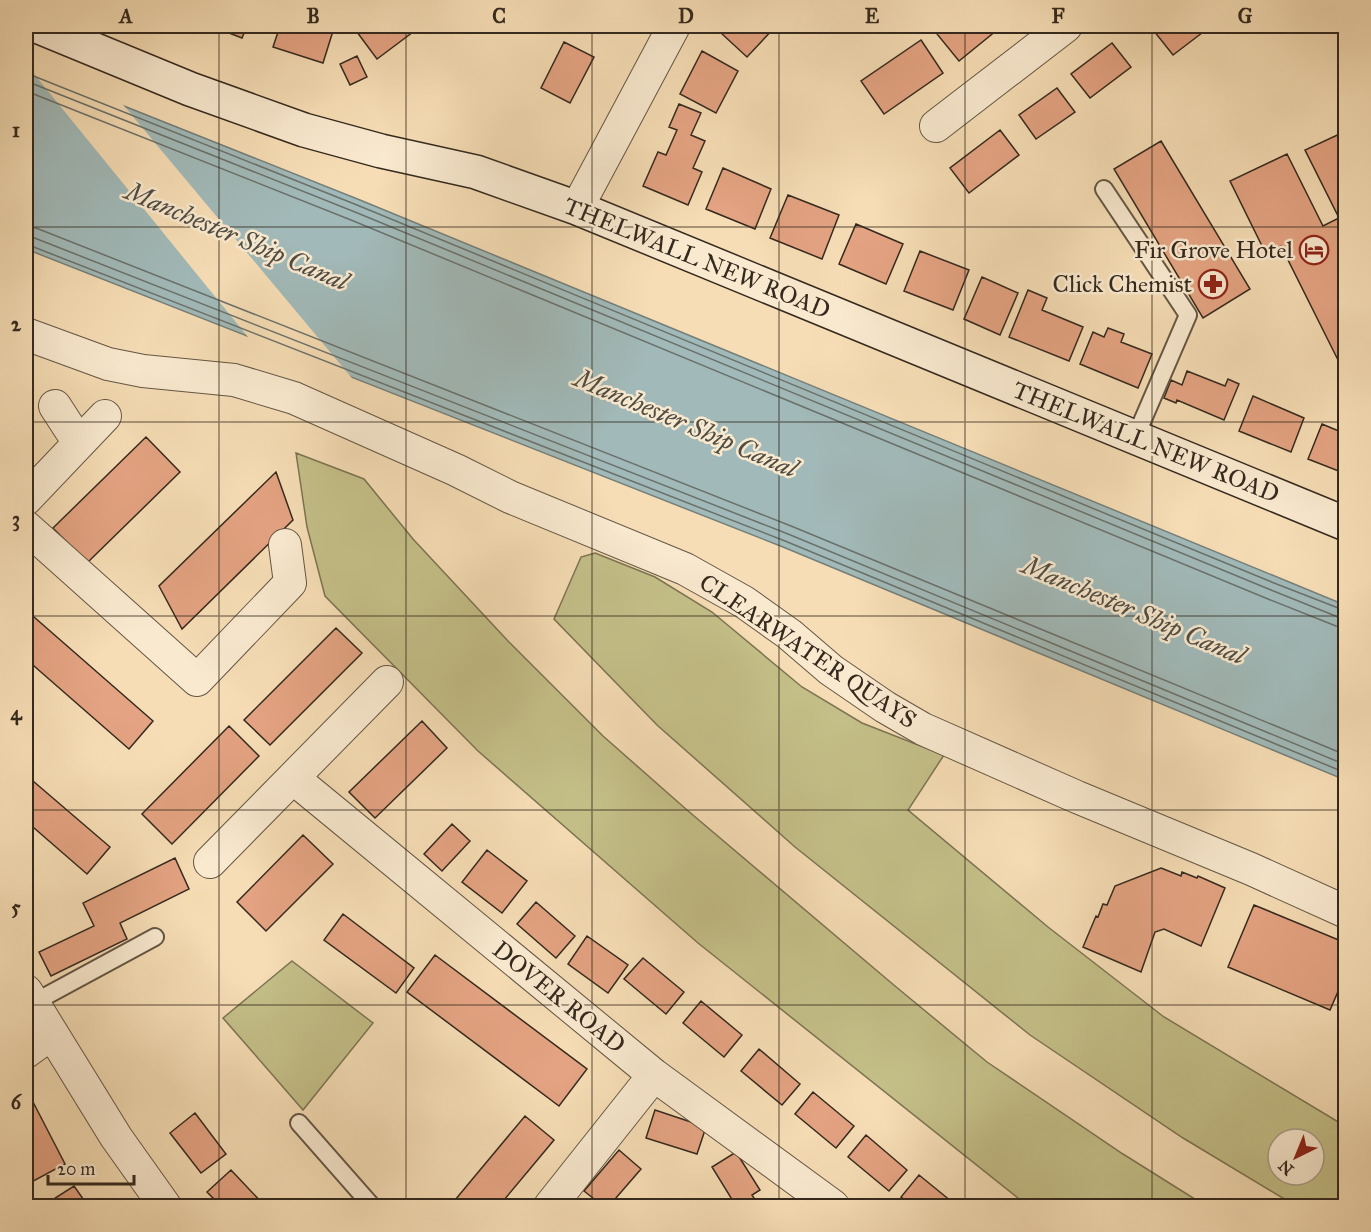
<svg xmlns="http://www.w3.org/2000/svg" width="1371" height="1232" font-family="'IM FELL Great Primer',serif">
	<style>
		.green { fill: #c4bf88; stroke: #7c7453; stroke-width: 1.5; fill-rule: evenodd }
		.water { fill: #a1b9b8; stroke: #757f7a; stroke-width: 1.5 }
		.pier { fill: #f6ddb5 }
		.lines { fill: none; stroke-linecap: round; stroke-linejoin: round }
		.shore { stroke: #6a716b; stroke-width: 1.5 }
		.building { fill: #e4a382; stroke: #34291e; stroke-width: 1.5 }
		.service-casing { stroke: #645644; stroke-width: 20 }
		.minor-casing { stroke: #645644; stroke-width: 34 }
		.secondary-casing { stroke: #34291e; stroke-width: 36 }
		.service { stroke: #f9e9cf; stroke-width: 16 }
		.minor { stroke: #f9e9cf; stroke-width: 32 }
		.secondary { stroke: #f9e9cf; stroke-width: 33 }
		.grid { fill: none; stroke: #34291e; stroke-width: 1.5; stroke-opacity: 0.55 }
		.labels { text-anchor: middle; stroke-width: 5; stroke-linejoin: round; paint-order: stroke }
		.poi-label { font-size: 24px; fill: #34291e; stroke: #f9e9cf; text-anchor: end }
		.street-label { font-size: 24px; fill: #34291e; stroke: #f9e9cf }
		.water-label { font-size: 26px; font-style: italic; fill: #4f4d44; stroke: #f9e9cf }
		.neatline { fill: none; stroke: #34291e; stroke-width: 2 }
		.grid-label { font-size: 20px; text-anchor: middle; font-weight: bold; fill: #34291e }
	</style>
	<rect width="100%" height="100%" fill="#f6ddb5"/>
	<filter id="stains"><feTurbulence type="fractalNoise" baseFrequency=".00333" numOctaves="4"/><feColorMatrix values="0 0 0 0 .2 0 0 0 0 .09 0 0 0 0 .02 0 0 0 .5 -.17"/></filter>
	<radialGradient id="worn" r=".72"><stop offset=".6" stop-color="#630" stop-opacity="0"/><stop offset="1" stop-color="#630" stop-opacity=".3"/></radialGradient>
	<path class="green" d="M296,453L364,479L413,539L508,641L603,736L687,810L895,986L987,1062L1123,1154L1206,1206H1028L698,943L478,751L325,596L307,527Z
		M595,553L655,577L712,612L802,687L862,723L944,755L908,810L1048,927L1164,1017L1345,1126V1206H1296L1183,1138L1030,1035L795,847L657,725L554,619L581,557ZM1278,1139H1314V1175H1278Z
		M292,961L373,1023L303,1110L223,1018Z"/>
	<path class="water" d="M26,67L360,200L1345,605V780L783,547L26,249Z"/>
	<path class="pier" d="M26,64L120,101L356,383L252,342Z"/>
	<g class="lines">
		<path class="shore" d="M26,73L357,205L1274,583L1346,611
			M26,81L355,212L1271,590L1338,617L1346,618
			M26,91L351,220L1268,599L1336,626L1346,627
			M26,227L36,228L791,526L1346,755
			M26,236L32,237L788,534L1346,765
			M26,244L785,541L1346,773"/>
	</g>
	<path class="building" d="M211,26H247L242,38Z
		M280,26H317L333,31L323,63L273,47Z
		M356,26H421L377,59L354,28Z
		M727,26H776L747,57L721,33Z
		M948,26H1002L959,61L937,34Z
		M1150,26H1211L1173,55Z
		M921,40L943,73L884,114L861,81Z
		M564,42L594,57L570,103L541,88Z
		M1112,43L1131,67L1090,98L1071,74Z
		M702,51L738,71L716,113L680,94Z
		M357,56L367,77L350,85L340,64Z
		M1057,88L1075,112L1036,139L1019,115Z
		M679,104L701,113L691,135L705,141L693,168L702,172L688,205L643,186L658,152L666,155L677,130L669,127Z
		M1000,130L1019,155L969,193L950,168Z
		M1346,131V376L1281,246L1266,254L1230,181L1287,154L1323,226L1339,218L1305,150Z
		M1161,141L1250,289L1203,318L1114,169Z
		M723,168L771,189L755,229L706,209Z
		M788,195L839,215L822,259L770,238Z
		M856,224L903,244L886,284L839,264Z
		M920,251L969,270L953,310L904,291Z
		M982,277L1018,293L1000,335L964,319Z
		M1028,290L1047,298L1042,310L1083,327L1069,361L1009,337Z
		M1108,328L1124,334L1121,342L1152,354L1138,388L1080,364L1093,332L1104,337Z
		M1187,371L1225,386L1228,379L1239,384L1224,420L1177,400L1176,403L1164,398L1171,380L1182,385Z
		M1253,396L1304,418L1291,452L1239,431Z
		M1322,424L1346,434V474L1308,459Z
		M146,437L180,472L87,563L53,528Z
		M276,472L293,520L182,629L159,586Z
		M26,610L153,721L129,749L26,659Z
		M336,628L362,653L270,745L244,720Z
		M422,721L447,748L375,818L349,792Z
		M229,726L259,756L172,844L142,814Z
		M26,775L110,847L87,874L26,821Z
		M452,824L470,841L442,871L424,854Z
		M303,835L333,864L266,931L237,902Z
		M487,850L527,881L502,913L462,882Z
		M175,858L189,889L120,923L127,939L51,976L39,952L94,926L83,903Z
		M1161,868L1181,876L1182,872L1197,878L1198,876L1225,888L1201,946L1164,929L1155,932L1141,972L1083,947L1096,916L1098,917L1103,904L1107,905L1115,886Z
		M536,902L575,936L556,958L517,924Z
		M1254,905L1346,943V973L1330,1010L1228,967Z
		M343,914L414,968L396,993L324,940Z
		M587,936L628,965L608,993L568,964Z
		M435,955L587,1069L559,1106L407,992Z
		M643,958L684,992L666,1014L624,979Z
		M701,1001L742,1035L724,1057L683,1023Z
		M759,1049L800,1084L782,1105L741,1071Z
		M813,1092L854,1126L836,1148L795,1114Z
		M32,1100L65,1164L26,1185V1104Z
		M655,1110L706,1127L697,1154L646,1138Z
		M195,1113L226,1154L201,1173L170,1133Z
		M525,1116L554,1140L499,1206H450Z
		M866,1135L907,1170L889,1191L848,1157Z
		M619,1150L641,1169L609,1206H603L584,1191Z
		M736,1152L760,1190L752,1195L759,1206H736L712,1167Z
		M231,1170L265,1206H221L207,1192Z
		M919,1175L957,1206H913L901,1197Z
		M74,1186L88,1206H52L49,1202Z
		M577,1199L586,1206H571Z"/>
	<g class="lines">
		<g class="service-casing">
			<path id="service" d="M1104,189L1188,315L1135,438
				M33,1003L155,937
				M299,1123L372,1206"/>
		</g>
		<g class="minor-casing">
			<path id="minor" d="M936,126L1066,26
				M577,208L674,26
				M26,334L108,364L143,371L234,380L294,398L456,470L510,497L685,569L744,602L789,634L831,670L885,707L923,729L1077,797L1251,869L1346,912
				M55,406L79,443
				M26,499L105,416
				M26,527L197,680L290,583L285,545
				M293,778L654,1075L833,1206
				M210,862L387,682
				M26,991L116,1137L165,1206
				M26,1052L51,1034
				M550,1206L654,1075"/>
		</g>
		<g class="secondary-casing">
			<path id="secondary" d="M37,26L190,89L304,130L381,151L476,172L577,208L1346,524"/>
		</g>
		<use href="#service" class="service"/>
		<use href="#minor" class="minor"/>
		<use href="#secondary" class="secondary"/>
	</g>
	<path class="grid" d="M219,26V1206M406,26V1206M592,26V1206M779,26V1206M965,26V1206M1152,26V1206M26,227H1346M26,422H1346M26,616H1346M26,810H1346M26,1005H1346"/>
	<defs>
		<g id="hotel-ring" transform="scale(1.5)"><circle r="9.5" fill="#f9e9cf" stroke="#8f2418" stroke-width="1.5"/><path d="M-6-4.5h1.5V1H6V5H4.5V3h-9V5H-6ZM-4 0a1.8 1.8 0 1 1 3.6 0ZM.5 0V-2.5h3Q6-2.5 6 0Z" fill="#8f2418"/></g>
		<g id="pharmacy-ring" transform="scale(1.5)"><circle r="9.5" fill="#f9e9cf" stroke="#8f2418" stroke-width="1.5"/><path d="M-2-6h4v4h4v4h-4v4h-4v-4h-4v-4h4Z" fill="#8f2418"/></g>
	</defs>
	<g fill-rule="evenodd">
		<use href="#hotel-ring" x="1314" y="250"/>
		<use href="#pharmacy-ring" x="1213" y="284"/>
	</g>
	<g class="labels">
		<g class="poi-label">
			<text x="1293" y="258">Fir Grove Hotel</text>
			<text x="1192" y="292">Click Chemist</text>
		</g>
		<g class="street-label">
			<text transform="translate(697 258) rotate(22)" y="8">THELWALL NEW ROAD</text>
			<text transform="translate(1146 442) rotate(22)" y="8">THELWALL NEW ROAD</text>
			<text transform="translate(808 651) rotate(34)" y="8">CLEARWATER QUAYS</text>
			<text transform="translate(559 997) rotate(39)" y="8">DOVER ROAD</text>
		</g>
		<g class="water-label">
			<text transform="translate(237 236) rotate(23)" y="9">Manchester Ship Canal</text>
			<text transform="translate(686 423) rotate(23)" y="9">Manchester Ship Canal</text>
			<text transform="translate(1134 610) rotate(23)" y="9">Manchester Ship Canal</text>
		</g>
	</g>
	<rect width="1371" height="1232" fill="none" stroke="#f6ddb5" stroke-width="66"/>
	<g transform="translate(1296 1157) rotate(223)"><circle r="28" fill="#f9e9cf" stroke="#aa9c88" stroke-width="1.5"/>
	<path d="M0-4.5L10 22L0 15L-10 22Z" fill="#8f2418"/>
	<text y="-9" font-size="16" font-weight="bold" text-anchor="middle" fill="#34291e">N</text>
	</g>
	<path d="M48 1175v9h86v-9" fill="none" stroke="#34291e" stroke-width="3"/>
	<text x="57" y="1175" font-size="18" fill="#34291e" stroke="#f9e9cf" stroke-width="4.5" paint-order="stroke">20 m</text>
	<rect x="33" y="33" width="1305" height="1166" class="neatline"/>
	<g class="grid-label">
		<text x="126" y="23">A</text>
		<text x="313" y="23">B</text>
		<text x="499" y="23">C</text>
		<text x="686" y="23">D</text>
		<text x="872" y="23">E</text>
		<text x="1058" y="23">F</text>
		<text x="1245" y="23">G</text>
		<text x="16" y="137">1</text>
		<text x="16" y="331">2</text>
		<text x="16" y="526">3</text>
		<text x="16" y="720">4</text>
		<text x="16" y="914">5</text>
		<text x="16" y="1109">6</text>
	</g>
	<rect width="100%" height="100%" filter="url(#stains)"/>
	<rect width="100%" height="100%" fill="url(#worn)"/>
</svg>
